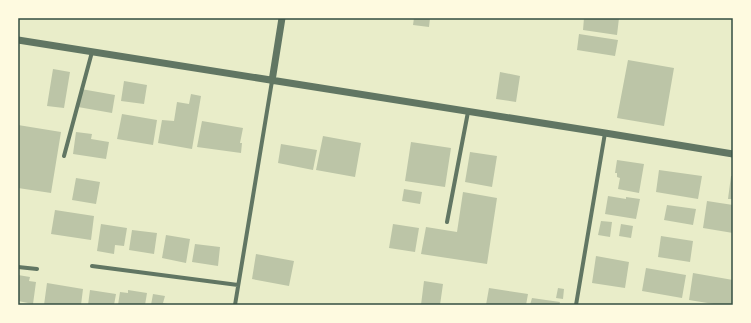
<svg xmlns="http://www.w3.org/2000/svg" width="751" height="323" font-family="Karla,sans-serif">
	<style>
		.building { fill: #bcc5a7 }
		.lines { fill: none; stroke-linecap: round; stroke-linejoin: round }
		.minor { stroke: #617663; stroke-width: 4 }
		.tertiary { stroke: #617663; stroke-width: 7 }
		.neatline { fill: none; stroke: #344e41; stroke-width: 1.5 }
	</style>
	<rect width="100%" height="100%" fill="#e9edc9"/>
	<path class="building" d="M414,18H430L429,27L413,25Z
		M584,18H619L617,35L583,30Z
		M579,34L618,40L615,56L577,50Z
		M628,60L674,68L664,126L617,118Z
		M53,69L70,72L64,108L47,106Z
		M500,72L520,76L516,102L496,99Z
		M124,81L147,85L144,104L121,101Z
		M81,89L115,95L112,113L78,107Z
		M191,94L201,96L192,149L158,143L162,120L174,121L177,102L189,104Z
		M122,114L157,120L153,145L117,139Z
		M202,121L243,128L240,143H242L241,153L197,147Z
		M18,125L61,132L51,193L18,188Z
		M76,132L92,134L91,139L109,142L106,159L73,154Z
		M323,136L361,143L355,177L316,170Z
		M411,142L451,148L445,187L405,181Z
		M281,144L317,150L313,170L278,163Z
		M470,152L497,156L492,187L465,182Z
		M617,160L644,164L639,193L618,189L620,178L617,177V173H615Z
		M659,170L702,176L698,199L656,192Z
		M731,176H733V199H728Z
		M76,178L100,182L96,204L72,200Z
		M404,189L422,192L420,204L402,201Z
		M463,192L497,198L487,264L421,254L426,227L457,232Z
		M608,196L626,199V197L640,199L636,219L605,214Z
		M707,201L733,205V233L703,228Z
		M667,205L696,209L693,225L664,220Z
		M55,210L94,216L91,240L51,234Z
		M601,221L612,222L610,237L598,235Z
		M101,224L127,228L124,246L115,245L114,254L97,251Z
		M393,224L419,228L415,252L389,248Z
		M621,224L633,226L631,238L619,236Z
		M132,230L157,233L154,254L129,250Z
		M166,235L190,239L186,263L162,258Z
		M661,236L693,241L690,262L658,257Z
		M195,244L220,247L218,266L192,262Z
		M256,254L294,261L289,286L252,279Z
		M596,256L629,262L625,288L592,283Z
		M646,268L686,275L682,298L642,291Z
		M693,273L733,280V305H720L689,300Z
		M18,275L30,277L29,281L36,282L33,304L18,301Z
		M424,281L443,284L440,305H421Z
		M47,283L83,289L81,305H44Z
		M489,288L528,294L526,305H486Z
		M558,288L564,289L563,299L556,298Z
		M90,290L116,294L114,305H88Z
		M128,290L147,293L145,305H118L120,292L128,293Z
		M153,294L165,296L163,303L171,305H151Z
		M532,298L560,302L559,305H530Z"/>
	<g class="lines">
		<path class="minor" d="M64,156L92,52
			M447,222L468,112
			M92,266L238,285
			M18,267L37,269
			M235,305L272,81
			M576,305L605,133"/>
		<path class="tertiary" d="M18,40L605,133L733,154
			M272,81L282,18"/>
	</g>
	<rect width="751" height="323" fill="none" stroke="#fefae0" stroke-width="38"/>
	<rect x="19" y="19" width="713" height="285" class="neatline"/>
</svg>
